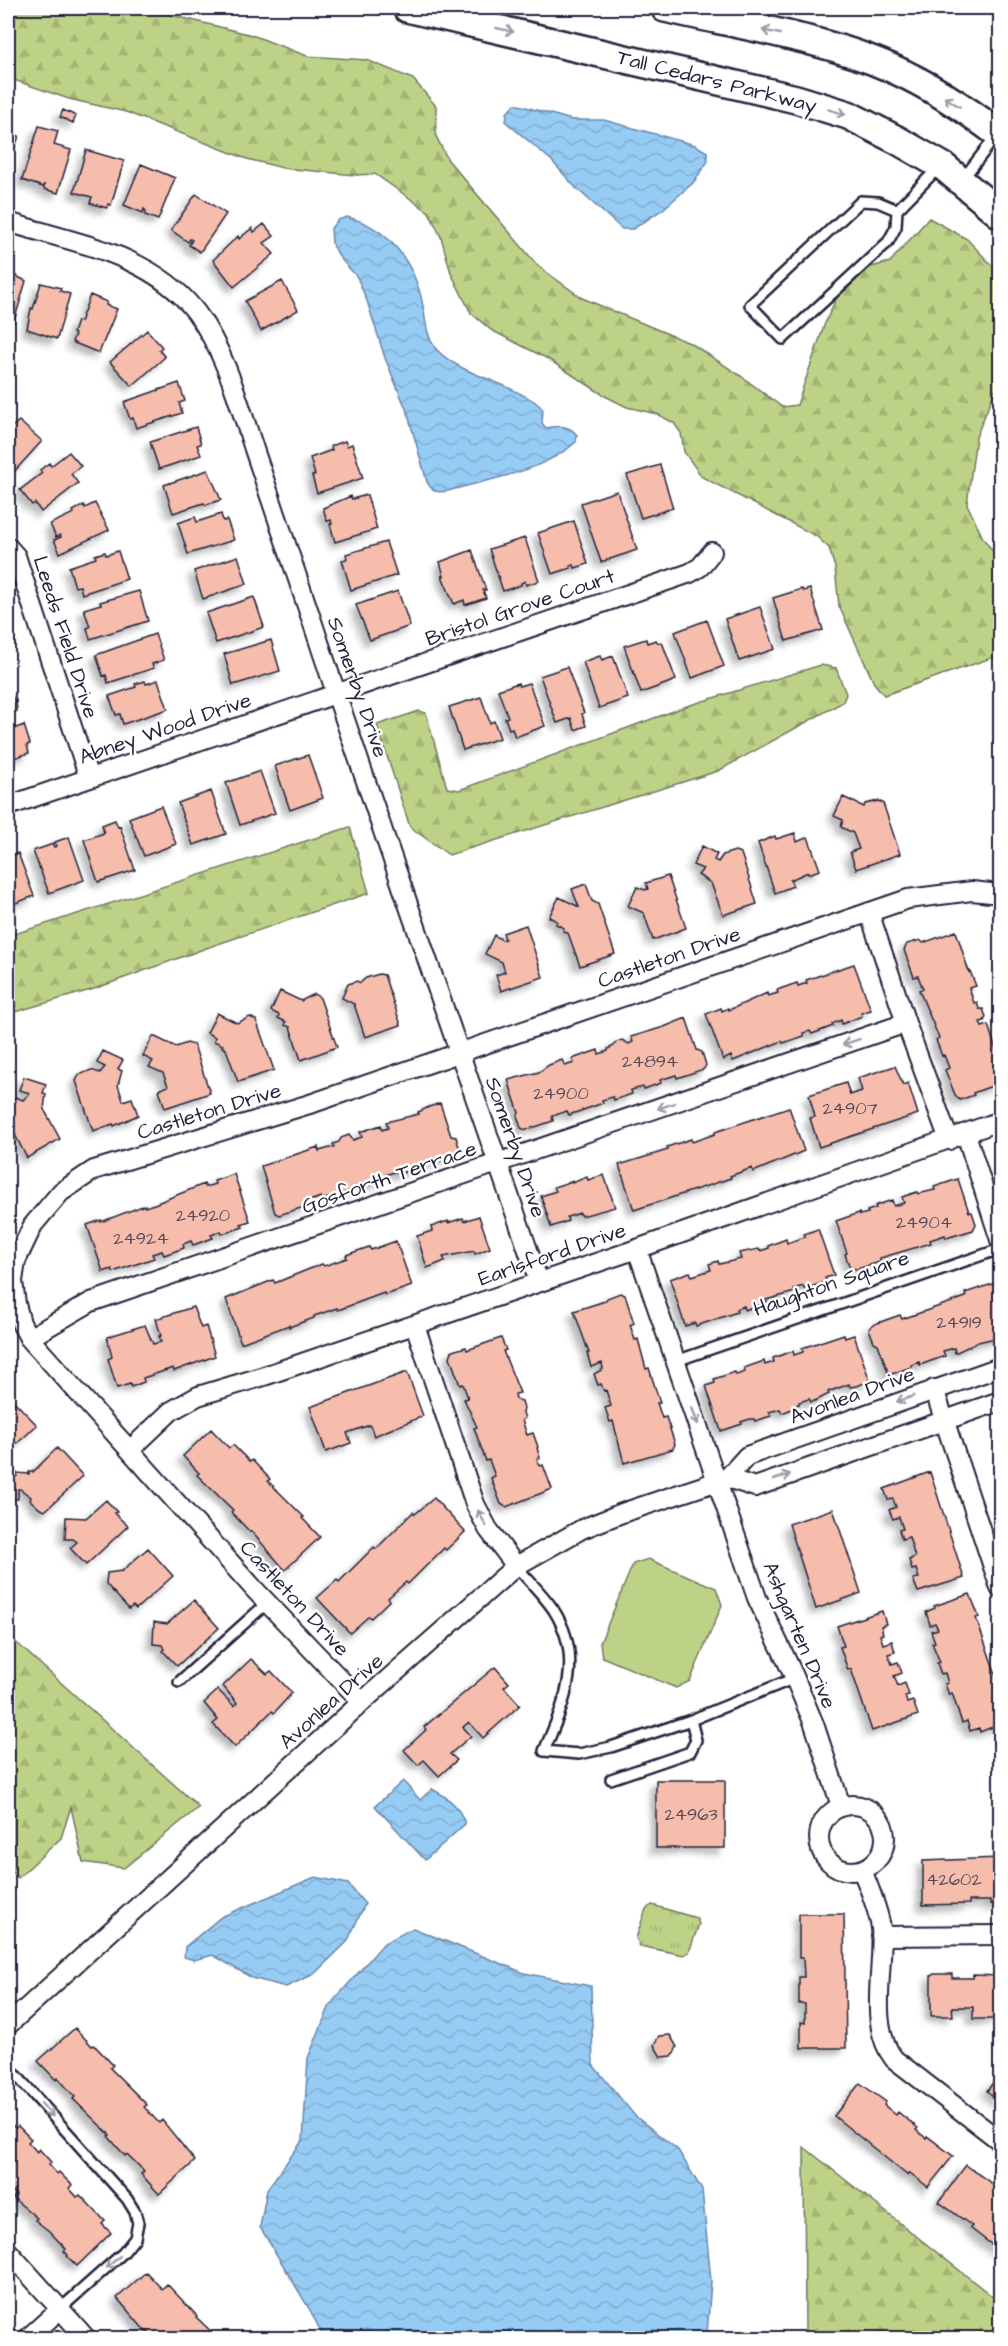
<svg xmlns="http://www.w3.org/2000/svg" width="1008" height="2346" font-family="'Architects Daughter',sans-serif">
	<style>
		.grass { fill: url(#grass-tufts); stroke: #707a61; stroke-width: 1.5 }
		.forest { fill: url(#forest-firs); stroke: #707a61; stroke-width: 1.5 }
		.pitch { fill: #bed287; stroke: #707a61; stroke-width: 1.5 }
		.water { fill: url(#water-waves); stroke: #6887aa; stroke-width: 1.5 }
		.building { fill: #f6bdad; stroke: #22223b; stroke-width: 1.5; filter: url(#shadow) }
		.lines { fill: none; stroke-linecap: round; stroke-linejoin: round }
		.service-casing { stroke: #22223b; stroke-width: 14 }
		.minor-casing { stroke: #22223b; stroke-width: 22 }
		.secondary-casing { stroke: #22223b; stroke-width: 32 }
		.service { stroke: #fff; stroke-width: 9 }
		.minor { stroke: #fff; stroke-width: 18 }
		.secondary { stroke: #fff; stroke-width: 27 }
		.oneway { stroke: #9c9ca7 }
		.labels { text-anchor: middle; stroke-width: 5; stroke-linejoin: round; paint-order: stroke }
		.number-label { font-size: 18px; fill: #574958 }
		.street-label { font-size: 21px; fill: #22223b; stroke: #fff }
	</style>
	<defs>
		<pattern id="grass-tufts" width="24" height="20" patternUnits="userSpaceOnUse" patternTransform="scale(1.5)"><rect width="24" height="20" fill="#bed287"/><path d="M3 7l-1-3M5 7V3M7 7l1-3M15 17l-1-3M17 17v-4M19 17l1-3" fill="none" stroke="#a3b475"/></pattern>
		<pattern id="forest-firs" width="22" height="20" patternUnits="userSpaceOnUse" patternTransform="scale(1.5)"><rect width="22" height="20" fill="#bed287"/><path d="M5 1l3.5 6h-7zM16 11l3.5 6h-7z" fill="#a3b475"/></pattern>
		<pattern id="water-waves" width="16" height="10" patternUnits="userSpaceOnUse" patternTransform="scale(1.5)"><rect width="16" height="10" fill="#96cbf4"/><path d="M0 5q4-4 8 0t8 0" fill="none" stroke="#81aed2"/></pattern>
		<filter id="shadow"><feDropShadow dx="-5.5" dy="5.5" stdDeviation="3" flood-color="#0004"/></filter>
	</defs>
	<rect width="100%" height="100%" fill="#fff"/>
	<filter id="ink" filterUnits="userSpaceOnUse"><feTurbulence type="fractalNoise" baseFrequency=".0167" numOctaves="2"/><feDisplacementMap in="SourceGraphic" scale="12" xChannelSelector="R" yChannelSelector="G"/><feConvolveMatrix kernelMatrix="1 2 1 2 8 2 1 2 1" color-interpolation-filters="sRGB"/></filter>
	<g filter="url(#ink)">
		<path class="grass" d="M652,1905L696,1918L699,1924L689,1952L684,1955L640,1946L636,1938L646,1909Z"/>
		<path class="forest" d="M8,8H143L252,35L307,56L367,60L413,79L436,106V136L448,160L538,266L582,298L692,344L741,376L782,407L797,405L825,323L848,273L890,262L929,218L967,239L1000,274V378L976,437L967,504L983,538L1000,561V655L884,695L874,683L839,606L835,568L829,548L816,536L702,477L684,452L681,433L674,423L657,414L627,407L605,396L548,359L491,330L471,313L451,273L441,237L429,212L375,174L355,175L283,168L247,159L126,112L69,99L8,78Z
			M821,665L836,668L846,694L843,702L718,771L449,855L410,827L377,725L419,711L426,713L447,788L459,790L687,706Z
			M350,827L369,893L209,947L94,989L8,1014V936Z
			M8,1635L199,1807L124,1868L83,1862L71,1807L61,1838L18,1878L8,1867Z
			M804,2147L998,2301L1000,2306V2338H805Z"/>
		<path class="pitch" d="M648,1559L716,1588L722,1605L690,1681L676,1688L602,1657L600,1643L633,1564Z"/>
		<path class="water" d="M515,104L572,120H604L695,145L707,152L708,161L693,183L662,210L633,229H622L576,188L551,160L506,122L507,113Z
			M347,217C389,227 415,264 423,306C426,322 426,336 436,349C457,372 495,379 521,394C530,399 537,401 543,410L542,423L546,428C558,426 569,424 577,435L576,442C543,472 489,479 448,491C437,493 433,492 427,482L407,411L385,358L367,301L357,277L340,258L332,243L331,228L338,220Z
			M403,1781L420,1800L432,1789C449,1798 459,1806 465,1824L425,1860L375,1806Z
			M315,1877L348,1884L365,1904L347,1942L314,1974L286,1987L252,1978L213,1955L194,1960L184,1957L185,1947L221,1917Z
			M413,1928L524,1973L591,1986L593,2065L635,2116L678,2150L702,2190L711,2281L707,2334L703,2338H324L310,2310L260,2227L267,2189L303,2140L308,2058L330,2005L384,1943Z"/>
		<path class="building" d="M63,110L76,116L73,123L60,117Z
			M39,126L58,131L54,145L71,150L58,193L44,189V184L43,187L22,180Z
			M8,132L19,136L8,168Z
			M86,150L124,161L111,205L108,204L107,208L90,203L92,197L74,192Z
			M141,164L175,178L158,220L145,215L146,211L144,209L143,213L124,205Z
			M196,194L226,214L200,252L189,245L192,240L190,239L188,242L171,230Z
			M264,224L274,236L264,243L274,254L234,287L213,260L238,236L239,239L252,228L254,232Z
			M8,272L26,281L13,325L8,324Z
			M282,281L298,310L261,331L245,301Z
			M41,283L61,288L60,291L70,294L57,339L27,329L31,308L33,309Z
			M90,295L107,302L106,305L117,309L99,353L72,342L75,334L73,333L77,321L80,322Z
			M147,330L162,347L159,350L165,357L132,386L110,362Z
			M179,383L185,401L179,403L182,413L136,428L133,418L130,419L124,402Z
			M19,421L42,441L12,474L8,471V430Z
			M196,427L201,444L197,445L201,455L159,469L150,442Z
			M345,441L347,446L352,444L363,478L317,493L312,476L315,475L310,458L332,450L331,446Z
			M69,452L81,466L71,474L78,483L41,512L35,503L32,505L20,490L42,473L40,470L49,463L51,466Z
			M660,465L673,508L641,518L627,475Z
			M208,470L221,500L205,505L204,503L173,513L164,485Z
			M617,491L637,550L601,562L581,503Z
			M367,495L377,529L335,542L330,524H332L331,520L327,521L323,508L351,496L352,499Z
			M95,503L109,530L60,553L54,540L61,537L60,535L56,537L50,524L74,513L73,511L84,505L85,508Z
			M221,514L223,521L227,520L234,540L188,554L178,523L195,517L197,522Z
			M574,521L588,564L575,568L574,565L570,566L571,568L552,574L538,533Z
			M525,538L539,581L526,585L525,581L521,583V585L503,591L489,549Z
			M386,542L397,575L351,590L342,560L347,559L346,554Z
			M472,550L486,590H483L486,598L465,605L464,600L454,604L442,576H444L440,562Z
			M118,551L127,579L82,594L80,586L75,587L69,567L96,558L95,555L105,552L106,555Z
			M238,556L247,584L203,599L194,571Z
			M802,589L803,591L810,589L823,630L786,641L773,598Z
			M139,591L148,621L90,639L87,628L90,627L84,609L101,604L100,602Z
			M398,591L410,626L370,640L356,605Z
			M254,597L264,627L216,643L206,613Z
			M760,607L775,649L739,661L725,619Z
			M707,620L724,666L692,678L675,632Z
			M155,634L164,660L152,664L154,668L108,683L106,675L103,676L96,655Z
			M646,639L647,643L656,640L658,643L662,642L676,680L641,693L624,646Z
			M271,640L280,671L233,685L224,654Z
			M600,656L602,660L613,656L628,698L599,708L583,662Z
			M567,667L584,713L582,714L586,726L575,730L571,718L557,723L540,676Z
			M158,680L168,709L123,724L120,714L116,715L109,696L136,687L135,684L145,681L146,684Z
			M8,683L14,701L16,700L17,711L8,716Z
			M518,683L519,686L529,683L545,726L515,737L512,728L509,729L505,718L508,717L498,690Z
			M481,697L490,723L494,721L500,738L463,750L449,707Z
			M24,725L30,744L27,745L29,753L8,760V731Z
			M308,755L323,798L290,810L275,766Z
			M260,771L275,813L240,825L226,783Z
			M211,791L226,834L193,845L178,803Z
			M843,797L864,807L865,804L878,801L883,803L900,854L856,869L850,852L859,849L853,833L841,827L843,820L834,816Z
			M161,806L176,844L144,856L129,818Z
			M115,820L118,827L120,826L135,870L98,882L84,840L104,833L102,825Z
			M795,833L797,842L808,837L820,870L808,874V872L790,880L793,886L775,893L758,843L775,836L776,839Z
			M69,837L84,880L49,893L33,851L53,844L54,847L57,846L55,842Z
			M702,846L717,854L714,860L718,862L723,855L735,851L741,853L757,904L723,915L711,883L698,875L703,869L693,865Z
			M18,853L34,896L8,906V857Z
			M668,876L686,928L653,940L644,913L628,906L637,887L645,890L648,889L646,883Z
			M586,884L592,901L598,904L615,954L580,966L568,933L563,931L564,928L556,924L557,921L549,917L559,897L579,907L572,889Z
			M526,925L543,977L501,991L496,975L505,972L502,962L485,954L494,935L502,940L505,939L503,933Z
			M956,931L969,972L970,971L976,986L969,988L974,1003L977,1002L979,1009H983L986,1017L984,1021L980,1022L982,1027L988,1025L1000,1062V1083L973,1093L974,1095L960,1100L956,1097L945,1070L949,1068L944,1055L942,1056L936,1040L939,1038L919,990L923,989L918,976L914,977L904,950L907,944L920,940L923,943Z
			M854,964L871,1010L861,1013L862,1016L842,1024L841,1020L832,1024L833,1026L812,1034L810,1031L803,1033L804,1036L783,1043L782,1041L733,1061L731,1056L723,1060L706,1014L721,1008L722,1011L728,1008L729,1010L767,993L768,996L778,993L777,990L797,983L798,986L807,983L806,980Z
			M379,974L384,975L401,1025L365,1037L354,1004L342,998L348,984L357,981L360,983L366,978Z
			M280,991L301,1001L314,994L320,998L337,1047L301,1060L290,1027L285,1025L286,1022L278,1018L279,1015L271,1011Z
			M217,1013L237,1023L250,1017L256,1020L274,1070L238,1082L226,1049L222,1047L223,1045L214,1041L215,1037L207,1033Z
			M686,1018L697,1050L702,1052L706,1065L704,1069L677,1078L676,1075L660,1080L661,1083L644,1089L643,1087L631,1090L632,1094L614,1100L613,1097L602,1100L603,1103L569,1115L567,1111L552,1116L553,1121L526,1130L521,1128L517,1116L519,1113L508,1080L539,1072L549,1065L562,1060L565,1066L574,1063L572,1059L598,1050L599,1054L608,1051V1049L614,1046L616,1042L622,1040L629,1044L633,1042L631,1037L664,1027Z
			M153,1036L176,1047L187,1043L194,1045L210,1093L165,1108L159,1090L168,1086L163,1073L149,1067L153,1061L143,1056Z
			M103,1051L123,1060L118,1069L122,1071L118,1085L123,1101L132,1098L138,1115L114,1126L113,1124L93,1131L76,1081L79,1075L91,1070L100,1073L105,1067L97,1063Z
			M895,1066L903,1085L908,1083L918,1114L819,1147L810,1118L815,1117L809,1095L846,1083L850,1095L862,1091L858,1078Z
			M24,1077L46,1084L43,1093L46,1094L44,1109L60,1139L27,1158L8,1121V1103L16,1097L23,1100L30,1093L19,1090Z
			M440,1103L451,1136L456,1137L460,1150L458,1154L431,1164L430,1161L414,1166L415,1169L398,1174L397,1171L385,1175L386,1179L369,1185L368,1183L356,1186L357,1189L322,1200L321,1197L306,1202L307,1206L279,1215L275,1213L261,1166L318,1147L319,1151L334,1147L333,1144L339,1142L341,1138L349,1135L353,1140L362,1137L360,1132L381,1125L382,1130L388,1128L386,1122L419,1114L418,1112L429,1107Z
			M789,1107L804,1151L753,1172L752,1168L730,1176L731,1178L634,1210L619,1165L668,1150L667,1147L691,1139L692,1142L715,1134V1132Z
			M234,1174L250,1221L241,1224L243,1227L222,1234L221,1231L211,1235L213,1238L193,1245L191,1241L183,1244L184,1248L164,1255L162,1251L152,1254L154,1258L113,1272L112,1269L103,1272L87,1225L101,1220V1222L145,1205V1207L157,1203L204,1184L205,1187L215,1184L214,1181Z
			M604,1175L615,1207L582,1216L580,1213L567,1217L568,1221L551,1227L541,1196L556,1191L554,1187L572,1181V1183L587,1177L588,1180Z
			M958,1179L969,1212H972L976,1224L973,1230L946,1238L945,1235L930,1240L931,1243L880,1258V1262L857,1269L850,1268L845,1254L847,1253L836,1221L859,1213L860,1215L868,1213L867,1211L876,1208L875,1206L892,1200L894,1206L904,1203L902,1197L917,1192L918,1194L935,1190L934,1187Z
			M479,1216L490,1248L475,1254L474,1251L443,1257L445,1261L427,1268L417,1236L432,1231L431,1227L448,1221V1223L463,1218L464,1221Z
			M818,1229L834,1275L825,1278L826,1282L804,1289L803,1286L794,1289L795,1292L766,1300L767,1302L745,1310L744,1306L736,1309L737,1312L696,1326L695,1323L685,1326L670,1279L690,1272L692,1276L711,1270L709,1264L718,1261L719,1264L741,1259L739,1253L759,1249L760,1251L769,1248L768,1246L786,1239L787,1243L805,1237L804,1234Z
			M396,1241L412,1286L385,1295L384,1293L338,1310L337,1308L314,1316V1318L289,1327V1325L241,1343L226,1299L273,1280L275,1283L322,1264L324,1266L347,1258L346,1255L369,1247L371,1250Z
			M992,1284L996,1286L1000,1298V1337L978,1342L955,1353L954,1348L943,1351L945,1356L920,1365L919,1362L911,1365V1367L889,1375L878,1344L874,1342L869,1329L872,1325L900,1315L902,1319L966,1297L965,1293Z
			M620,1293L625,1295L634,1323L630,1325L635,1340L638,1339L646,1369L649,1368L660,1403H657L662,1418L666,1417L675,1444L673,1449L624,1463L613,1421L610,1422L605,1408L611,1406L606,1390L604,1391L601,1384L598,1385L594,1374L603,1369L602,1363L591,1367L587,1353H589L574,1311L605,1301L607,1298Z
			M193,1307L201,1328L206,1326L215,1356L174,1371L173,1368L143,1378L144,1382L131,1387L130,1384L117,1388L108,1359L112,1357L107,1337L145,1325L153,1344L161,1342L159,1336H161L156,1319Z
			M844,1334L845,1338L854,1335L870,1381L856,1386L850,1387L849,1384L828,1392L829,1394L817,1400L811,1402L809,1399L799,1402V1404L792,1407V1409L782,1413L780,1409L769,1412L771,1416L755,1421L754,1419H750L741,1422L742,1424L721,1431L706,1386L715,1383L714,1379L735,1372L736,1375L745,1372L744,1368L764,1361L765,1365L774,1362L773,1358L793,1351L794,1355L803,1352L802,1348Z
			M501,1338L506,1350L503,1351L520,1393L515,1394L516,1399L522,1401L524,1408L523,1413L525,1418L522,1420L527,1435L533,1433L538,1447L537,1448L540,1458L537,1459L540,1466L543,1465L552,1489L506,1507L501,1504L491,1478L495,1476L489,1460L486,1461L474,1428L477,1427L464,1399L468,1398L463,1384L460,1385L450,1357L452,1351L466,1347L467,1350Z
			M407,1372L423,1416L374,1436L370,1425L347,1433L351,1443L326,1452L310,1407Z
			M8,1395L37,1425L8,1452Z
			M211,1429L229,1448L233,1445L250,1462L252,1460L270,1479L268,1481L304,1517L302,1518L320,1537L285,1570L251,1531L250,1532L231,1512L233,1510L197,1475L199,1473L183,1456Z
			M57,1448L83,1476L45,1511L40,1509L30,1500L31,1497L20,1489H18V1499L8,1498L9,1477L17,1476L16,1473L29,1474V1472H33Z
			M930,1472L964,1578L918,1592L913,1579L919,1578L916,1569L912,1570L909,1560L915,1557L909,1537L902,1539L899,1530L903,1529L899,1517L893,1519L889,1510L896,1507L893,1499L888,1500L884,1489Z
			M434,1498L465,1532L446,1550L444,1548L408,1584L406,1582L388,1598L390,1600L371,1618L369,1616L350,1633L317,1598L337,1580L339,1582L374,1547L376,1549L413,1512L415,1514Z
			M106,1500L117,1512L114,1513L128,1526L86,1565L70,1548L77,1542L73,1539H65L66,1517L86,1518Z
			M833,1509L861,1593L816,1609L789,1524Z
			M148,1548L173,1576L136,1609L133,1606L129,1609L106,1584L107,1573L122,1571Z
			M970,1594L979,1617L976,1618L1000,1686V1724L980,1732L979,1728L970,1731L967,1721L962,1723L952,1693L949,1695L945,1684L948,1683L945,1673L941,1674L937,1663L940,1662L932,1643L935,1642L931,1631L938,1629L935,1623L930,1625L926,1612L935,1608L934,1606Z
			M194,1600L219,1628L177,1666L163,1651L165,1649L163,1645L153,1644L154,1622L167,1624Z
			M882,1611L886,1624L881,1626L883,1634L880,1635L883,1644L892,1641L895,1652L888,1654L892,1664L898,1662L902,1673L894,1676L898,1686L905,1683L909,1695L905,1696L907,1703L913,1701L918,1715L872,1731L851,1669L848,1670L840,1647L844,1646L837,1626Z
			M251,1659L267,1674L271,1671L292,1693L274,1713L272,1711L235,1747L213,1724L218,1720L204,1703L218,1690L234,1706L237,1703L223,1686Z
			M495,1667L509,1683L504,1687L520,1705L483,1738L469,1722L463,1727L471,1736L450,1754L457,1760L439,1776L424,1760L418,1765L404,1750L426,1730L424,1727Z
			M656,1780H725V1848H656Z
			M1000,1858V1904H990V1901H969V1904L923,1905V1861Z
			M799,1914H844L846,2048H801V2022L805,2023V2004H799V1977H804L803,1958H799Z
			M934,1974H952V1978H973V1975L1000,1976V2016H993V2019H973V2007H952L953,2016H931V1976Z
			M75,2028L92,2046L94,2045L113,2065L110,2068L147,2105L144,2107L159,2123L162,2120L195,2161L159,2194L141,2174L144,2171L127,2154L125,2156L108,2136L110,2135L73,2099L75,2097L58,2078L56,2080L38,2061Z
			M670,2035L677,2047L672,2056L661,2057L654,2045L659,2036Z
			M995,2080L998,2083L1000,2080V2102L987,2091Z
			M860,2083L886,2102L884,2105L896,2115L898,2112L918,2128L916,2130L926,2138L927,2136L953,2156L928,2187L910,2173L908,2176L834,2116Z
			M8,2120L15,2128L18,2126L31,2139L28,2142L37,2152L39,2149L51,2162L49,2165L57,2174L59,2172L72,2185L69,2188L77,2197L80,2195L105,2221L102,2224L111,2233L77,2266L67,2256L68,2255L64,2251L66,2249L49,2231L35,2220L37,2218L13,2198L16,2195L8,2186Z
			M966,2165L995,2186L994,2188L1000,2193V2251L970,2228L972,2226L939,2202Z
			M146,2272L162,2289L167,2284L197,2316L196,2317L218,2338H154L147,2331L146,2332L117,2298Z"/>
		<g class="lines">
			<g class="service-casing">
				<path id="service" d="M962,180L997,135
					M897,210L896,227L888,242L783,339L750,305L861,201L878,202L897,210L939,167
					M676,1361L1000,1249
					M516,1566C528,1580 542,1593 553,1609C585,1658 565,1702 544,1751L579,1754L611,1747L691,1720L795,1678
					M179,1682L267,1603
					M611,1779L690,1752L696,1740L691,1720
					M8,2066L127,2199L135,2212L138,2223L135,2238L123,2253L59,2310"/>
			</g>
			<g class="minor-casing">
				<path id="minor" d="M8,222C73,243 151,253 196,312C225,351 239,403 254,449C273,506 293,563 312,621C385,842 463,1061 539,1282
					M8,547L16,556L89,778
					M8,806L690,573L700,567L712,552
					M869,912L906,1023L949,1140
					M966,1134L1000,1240
					M637,1249L757,1598L793,1674L814,1724L841,1806
					M415,1325L475,1504L488,1529L516,1566
					M29,1338L91,1302L906,1023
					M934,1389L1000,1588
					M130,1450L171,1411L198,1396L264,1376L637,1249L1000,1121
					M727,1478L755,1487L1000,1401
					M362,1702L256,1591L29,1338L21,1323L16,1304L13,1281L16,1261L33,1225L61,1192L94,1170L313,1103L908,899L972,891L1000,894
					M819 1838a33 33 0 1 1 66 0a33 33 0 1 1-66 0Z
					M862,1870C869,1888 878,1908 881,1928C885,1968 867,2025 894,2059L1000,2141
					M881,1936L1000,1935
					M8,2025L362,1702L516,1566L582,1529L622,1513L727,1478L747,1456L1000,1367
					M8,2251L86,2338
					M28,2338L59,2310"/>
			</g>
			<g class="secondary-casing">
				<path id="secondary" d="M407,8L796,99L848,115L897,140L944,167L1000,214
					M665,8C738,25 823,38 891,68C930,85 966,109 1000,135"/>
			</g>
			<use href="#service" class="service"/>
			<use href="#minor" class="minor"/>
			<use href="#secondary" class="secondary"/>
		</g>
		<defs><path id="oneway-shaft" d="M-6 0H5M1.5-3L5.5 0L1.5 3" fill="none" stroke-width="1.6" stroke-linecap="round" stroke-linejoin="round" transform="scale(1.5)"/></defs>
		<g class="oneway">
			<use href="#oneway-shaft" transform="translate(505 30) rotate(13)"/>
			<use href="#oneway-shaft" transform="translate(771 32) rotate(-167)"/>
			<use href="#oneway-shaft" transform="translate(952 102) rotate(-148)"/>
			<use href="#oneway-shaft" transform="translate(837 112) rotate(17)"/>
			<use href="#oneway-shaft" transform="translate(851 1042) rotate(161)"/>
			<use href="#oneway-shaft" transform="translate(666 1106) rotate(161)"/>
			<use href="#oneway-shaft" transform="translate(905 1399) rotate(161)"/>
			<use href="#oneway-shaft" transform="translate(695 1416) rotate(71)"/>
			<use href="#oneway-shaft" transform="translate(782 1477) rotate(-20)"/>
			<use href="#oneway-shaft" transform="translate(482 1518) rotate(-118)"/>
			<use href="#oneway-shaft" transform="translate(47 2110) rotate(48)"/>
			<use href="#oneway-shaft" transform="translate(113 2262) rotate(139)"/>
		</g>
	</g>
	<g class="labels">
		<g class="number-label">
			<text x="650" y="1067">24894</text>
			<text x="561" y="1099">24900</text>
			<text x="850" y="1114">24907</text>
			<text x="203" y="1221">24920</text>
			<text x="924" y="1228">24904</text>
			<text x="141" y="1244">24924</text>
			<text x="959" y="1328">24919</text>
			<text x="691" y="1820">24963</text>
			<text x="954" y="1885">42602</text>
		</g>
		<g class="street-label">
			<text transform="translate(717 81) rotate(14)" y="7">Tall Cedars Parkway</text>
			<text transform="translate(520 607) rotate(-19)" y="7">Bristol Grove Court</text>
			<text transform="translate(66 637) rotate(72)" y="7">Leeds Field Drive</text>
			<text transform="translate(358 687) rotate(71)" y="7">Somerby Drive</text>
			<text transform="translate(165 728) rotate(-19)" y="7">Abney Wood Drive</text>
			<text transform="translate(669 957) rotate(-19)" y="7">Castleton Drive</text>
			<text transform="translate(209 1111) rotate(-17)" y="7">Castleton Drive</text>
			<text transform="translate(516 1147) rotate(71)" y="7">Somerby Drive</text>
			<text transform="translate(389 1177) rotate(-19)" y="7">Gosforth Terrace</text>
			<text transform="translate(552 1254) rotate(-19)" y="7">Earlsford Drive</text>
			<text transform="translate(831 1283) rotate(-19)" y="7">Haughton Square</text>
			<text transform="translate(852 1395) rotate(-20)" y="7">Avonlea Drive</text>
			<text transform="translate(295 1598) rotate(47)" y="7">Castleton Drive</text>
			<text transform="translate(800 1635) rotate(67)" y="7">Ashgarten Drive</text>
			<text transform="translate(331 1701) rotate(-42)" y="7">Avonlea Drive</text>
		</g>
	</g>
	<rect width="1008" height="2346" fill="none" stroke="#fff" stroke-width="30"/>
	<rect x="15" y="15" width="978" height="2316" fill="none" stroke="#22223b" stroke-width="2" filter="url(#ink)"/>
</svg>
